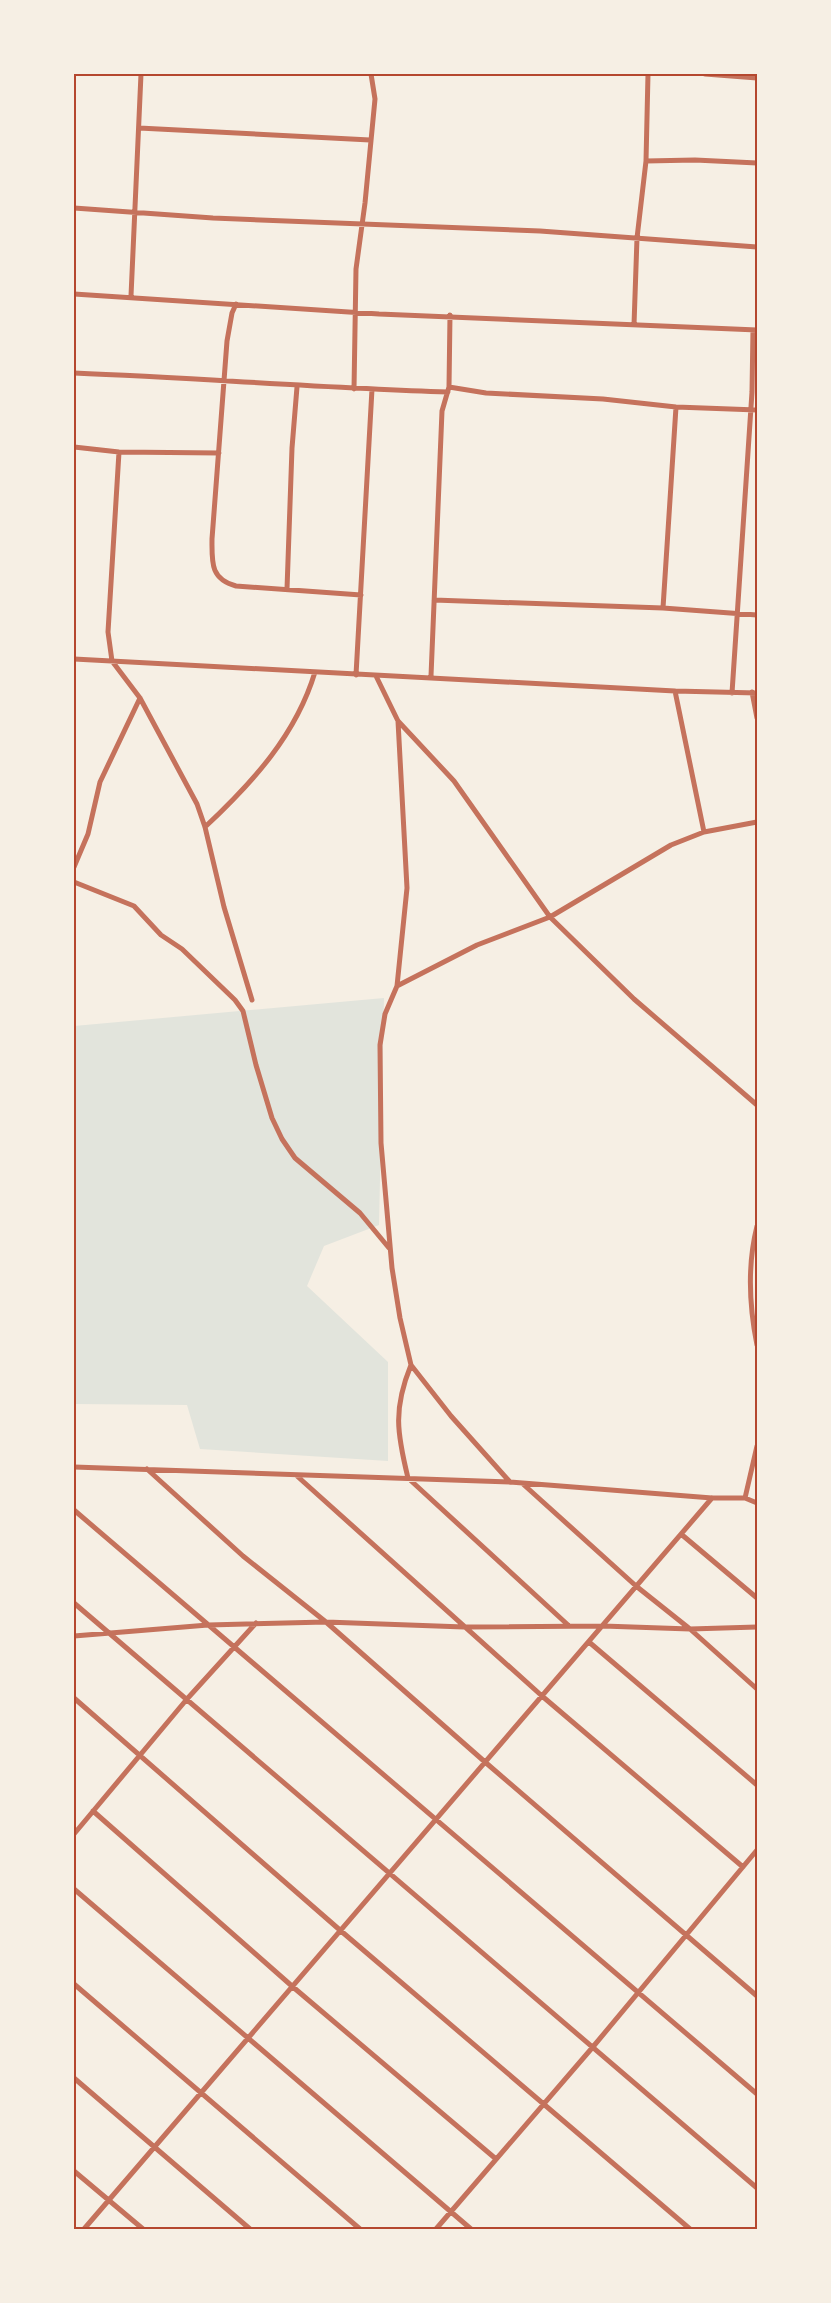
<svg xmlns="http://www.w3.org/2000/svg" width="831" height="2303" font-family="'Public Sans',sans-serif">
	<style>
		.green { fill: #e2e4dc }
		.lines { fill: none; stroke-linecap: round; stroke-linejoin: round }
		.minor { stroke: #c5725c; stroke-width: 5 }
		.neatline { fill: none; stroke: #b5482f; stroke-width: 2 }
	</style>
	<rect width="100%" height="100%" fill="#f6efe4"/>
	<path class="green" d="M384,998L379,1225L324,1246L307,1286L388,1362V1461L200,1449L187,1405L74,1404V1026Z"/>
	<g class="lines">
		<path class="minor" d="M705,74L757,78
			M139,128L370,140
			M646,161L695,160L757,163
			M74,208L213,218L540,231L757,247
			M74,294L379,314L757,330
			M131,296L141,74
			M236,304L232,313L227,341L212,539C212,562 210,579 236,586L361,595
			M634,325L637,238L646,161L648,74
			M74,373C199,378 323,388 448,392
			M449,387L486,393L603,399L676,407L757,410
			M354,389L356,269L365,203L375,99L371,74
			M74,447L119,452L219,453
			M119,452L108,632L112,661L140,698L197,804L205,827L224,907L252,1000
			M287,589L292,448L297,387
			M434,600L663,608L757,615
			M663,608L676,407
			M74,659L675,691L757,693
			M356,675L372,389
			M376,676L398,721L454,781L550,917L634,999L757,1105
			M431,676L442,411L449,387L450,315
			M675,691L704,832
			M752,692L757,718
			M732,693L752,392L753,330
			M398,721L407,888L397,986L385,1014L380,1045L381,1143L392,1268L400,1318L411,1365L451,1416L510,1482
			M205,827C253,782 296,735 315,672
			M74,867L88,834L100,782L140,698
			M74,882L134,906L161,935L182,949L235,1000L243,1011L256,1065L272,1118L282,1139L295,1158L360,1213L389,1248
			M397,986L477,945L550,917L671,845L704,832L757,822
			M757,1226C747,1266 749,1305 757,1345
			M411,1365C393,1409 397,1433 408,1478L568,1625
			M74,1467L510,1482L712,1498H745L757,1503
			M147,1469L243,1556L326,1622L485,1762L757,1996
			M297,1476L542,1696L743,1867
			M523,1484L636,1586L690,1629L757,1689
			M745,1498L757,1446
			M74,1510L757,2094
			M681,1534L757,1598
			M74,1603L757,2188
			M74,1636L208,1625L326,1622L464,1627L603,1626L690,1629L757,1627
			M589,1642L757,1785
			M74,1698L341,1931L690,2229
			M93,1811L293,1987L496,2159
			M74,1834L187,1699L256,1623
			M74,1889L471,2229
			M74,1984L360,2229
			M74,2078L250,2229
			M74,2171L143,2229
			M84,2229L712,1498
			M436,2229L592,2048L757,1850"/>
	</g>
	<rect width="831" height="2303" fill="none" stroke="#f6efe4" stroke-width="150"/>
	<rect x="75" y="75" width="681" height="2153" class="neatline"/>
</svg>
